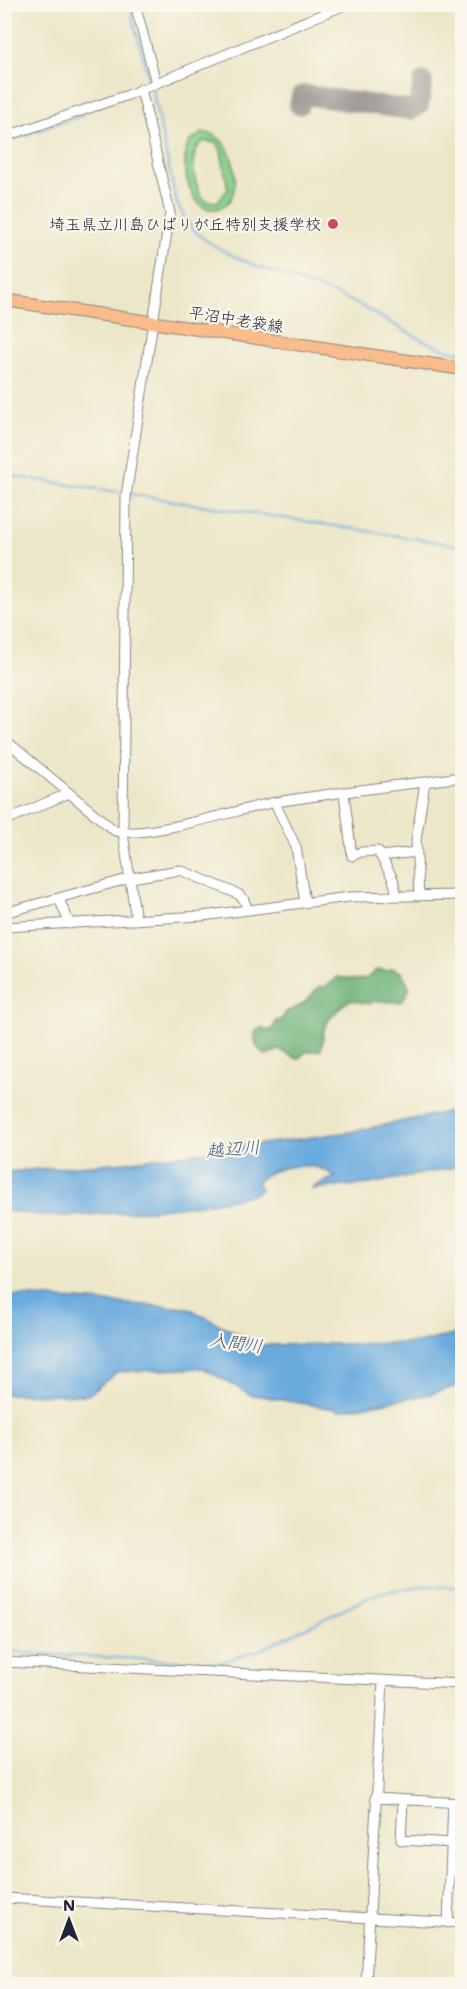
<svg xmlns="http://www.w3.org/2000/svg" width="467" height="1989" font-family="Mali,'Klee One',sans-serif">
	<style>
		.green { fill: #8bd18c; stroke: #567a64; stroke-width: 1.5; fill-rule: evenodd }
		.forest { fill: #70b378; stroke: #496a5a; stroke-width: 1.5 }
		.water { fill: #6aabde; stroke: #46668c; stroke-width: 1.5 }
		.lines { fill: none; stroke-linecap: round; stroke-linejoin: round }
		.stream { stroke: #6aabde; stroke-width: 2 }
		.taxiway { stroke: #888482; stroke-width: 20 }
		.minor-casing { stroke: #888482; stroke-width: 11 }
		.major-casing { stroke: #888482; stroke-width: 14 }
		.minor { stroke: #fff; stroke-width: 9 }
		.major { stroke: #f9bc8a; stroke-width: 12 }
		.poi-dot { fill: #d1495b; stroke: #fbf7ec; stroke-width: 2 }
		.labels { text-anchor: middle; stroke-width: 4.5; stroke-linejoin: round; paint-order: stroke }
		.poi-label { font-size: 16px; fill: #22223b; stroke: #fbf7ec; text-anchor: end }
		.street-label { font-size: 16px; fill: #22223b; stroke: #fbf7ec }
		.water-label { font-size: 18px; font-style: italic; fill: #3f597c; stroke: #fbf7ec }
	</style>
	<rect width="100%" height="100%" fill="#fbf7ec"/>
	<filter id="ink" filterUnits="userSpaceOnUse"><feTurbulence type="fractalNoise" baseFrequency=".0167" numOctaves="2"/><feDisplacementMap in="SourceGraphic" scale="12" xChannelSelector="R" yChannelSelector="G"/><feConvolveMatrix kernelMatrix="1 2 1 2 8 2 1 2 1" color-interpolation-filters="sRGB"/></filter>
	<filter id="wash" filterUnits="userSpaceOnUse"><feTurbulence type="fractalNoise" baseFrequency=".008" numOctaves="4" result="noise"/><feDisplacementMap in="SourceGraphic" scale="24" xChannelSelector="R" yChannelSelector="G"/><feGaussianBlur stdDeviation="1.35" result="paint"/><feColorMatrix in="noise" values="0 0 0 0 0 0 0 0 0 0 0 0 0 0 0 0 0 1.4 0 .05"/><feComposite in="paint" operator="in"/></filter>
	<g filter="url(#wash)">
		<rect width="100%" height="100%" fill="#ede7c9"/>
		<path class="green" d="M202,133C234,130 247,195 222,207C190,222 177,160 190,141ZM204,141L216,143L221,150L228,190L217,202L206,201C194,191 186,150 204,141Z"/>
		<path class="forest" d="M392,968L402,973L410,988L402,1002L374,1001L369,1004L350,1000C343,1004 325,1021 324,1030C322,1037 324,1042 321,1050L306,1052L298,1059L279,1050L266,1055C256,1049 254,1044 255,1032L262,1028L266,1031L273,1029L276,1021L282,1019L287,1011C303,1007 308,999 319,987H325L337,977C354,979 363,985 376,970L387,971Z"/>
		<path class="water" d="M462,1109V1166L369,1184L310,1189L335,1177C318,1159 273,1164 257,1182L261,1190C240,1205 83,1217 51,1216C35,1215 20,1212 5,1211V1172L126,1162L350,1132Z
			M5,1295L188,1308L259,1345L417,1343L462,1333V1385L426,1395L340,1410L249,1394L203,1368L117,1372L88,1395L5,1394Z"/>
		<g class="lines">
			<path class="stream" d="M129,4L150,83
				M152,88L176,201C183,216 190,228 203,238C241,267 310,281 355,303C392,321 422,346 462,353
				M4,142L84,115
				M4,475L125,493
				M130,494L462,546
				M4,1652L218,1663L260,1650L378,1593L420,1586L462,1587"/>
			<path class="taxiway" d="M299,105L301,96L305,95L411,110L419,105L423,82"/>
		</g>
	</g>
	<g filter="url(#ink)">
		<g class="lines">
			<g class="minor-casing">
				<path id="minor" d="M135,4L156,83
					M4,137L128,95L347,4
					M4,739L115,831C146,839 239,809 276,802C338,792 401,785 462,777
					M344,793L352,856L361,852L378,851L393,879L397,895
					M275,803L296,847L305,902
					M4,821L69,793
					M380,856L417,852
					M419,895L416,840L425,782
					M59,899L70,924
					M4,913L131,878L180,870L238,894L244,900L247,908
					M136,920L123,833L126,496L170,213L141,89
					M4,927L202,916L349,897L462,895
					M4,1662L462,1684
					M375,1798L462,1803
					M403,1800L401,1840L452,1843
					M4,1898L462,1923
					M448,1923L453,1803
					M366,1984L383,1681"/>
			</g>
			<g class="major-casing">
				<path id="major" d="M4,300L462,369"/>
			</g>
			<use href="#minor" class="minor"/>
			<use href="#major" class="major"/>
		</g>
	</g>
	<circle class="poi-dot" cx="333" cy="224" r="6"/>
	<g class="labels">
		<g class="poi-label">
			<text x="321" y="230">埼玉県立川島ひばりが丘特別支援学校</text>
		</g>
		<g class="street-label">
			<text transform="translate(236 319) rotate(9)" y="6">平沼中老袋線</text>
		</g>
		<g class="water-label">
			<text transform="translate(233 1149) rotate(-4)" y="6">越辺川</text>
			<text transform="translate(236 1343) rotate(8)" y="6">入間川</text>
		</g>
	</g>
	<rect width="467" height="1989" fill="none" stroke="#fbf7ec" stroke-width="24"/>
	<g transform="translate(69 1920)" stroke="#fbf7ec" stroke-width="4.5" paint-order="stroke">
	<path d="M0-4.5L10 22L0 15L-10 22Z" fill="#22223b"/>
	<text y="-9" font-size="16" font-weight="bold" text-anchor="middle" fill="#22223b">N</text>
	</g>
</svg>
